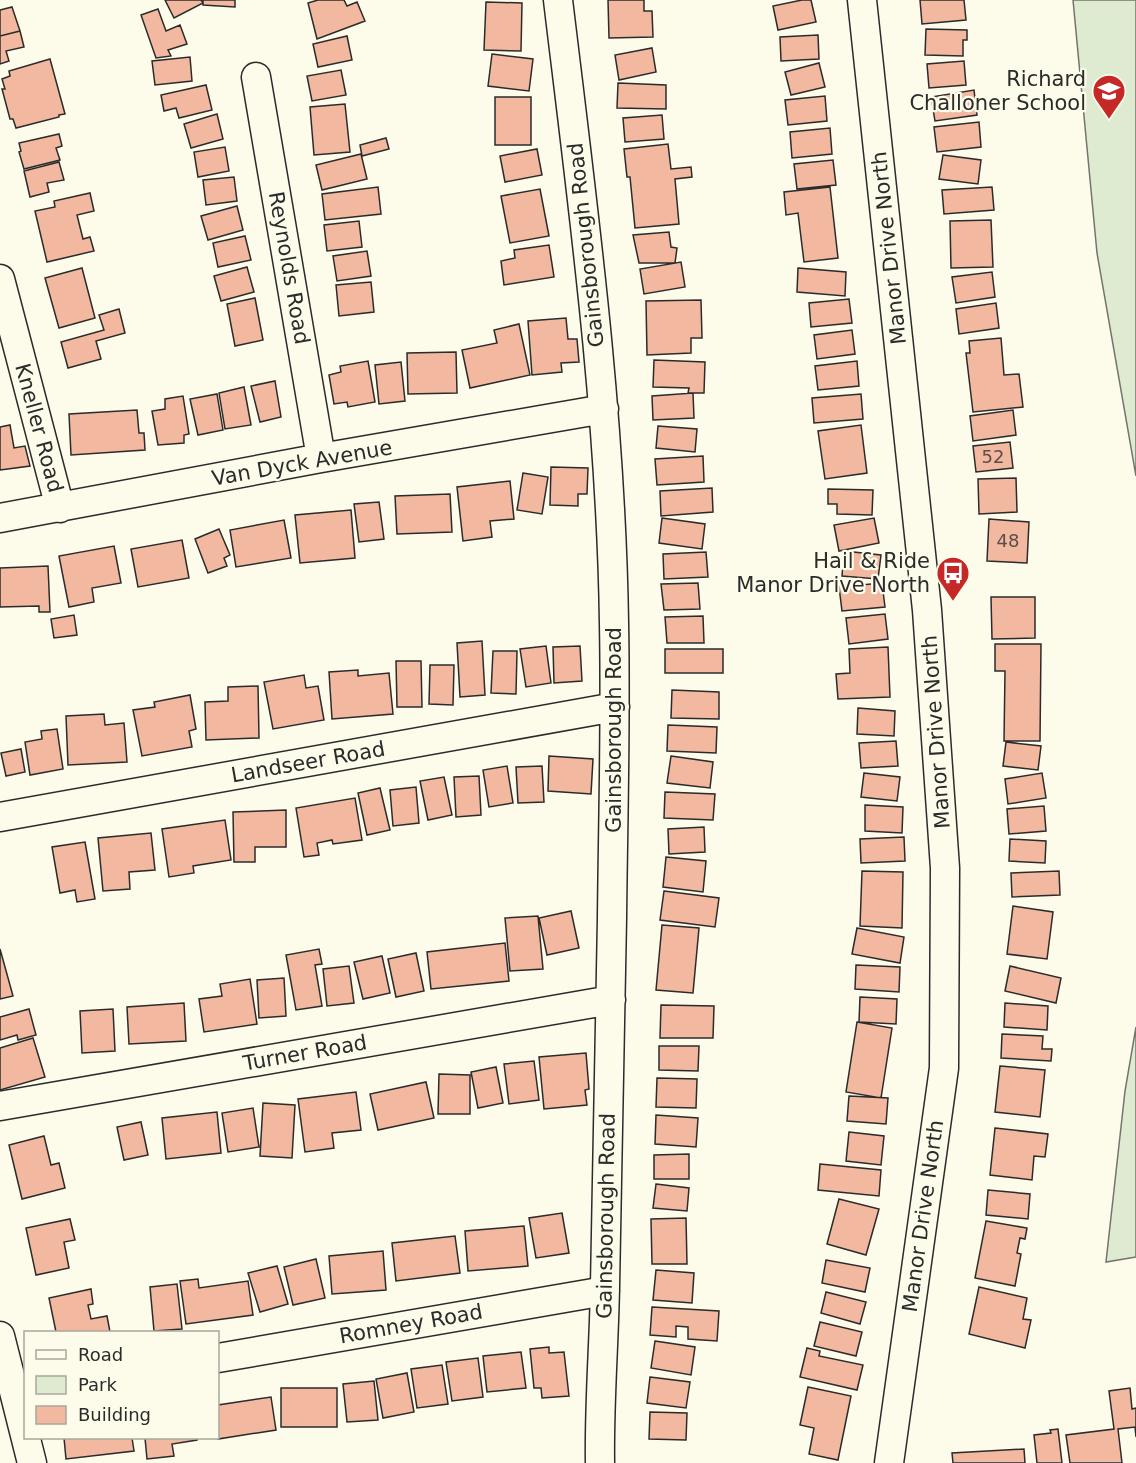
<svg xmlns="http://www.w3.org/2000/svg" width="1136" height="1463" font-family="'DejaVu Sans',sans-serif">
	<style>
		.green { fill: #deebd1; stroke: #74746e; stroke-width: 1.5 }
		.building { fill: #f2b8a0; stroke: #2b2b2b; stroke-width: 1.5 }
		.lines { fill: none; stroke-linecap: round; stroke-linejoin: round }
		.minor-casing { stroke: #2b2b2b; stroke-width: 31 }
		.minor { stroke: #fdfbea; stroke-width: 28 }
		.labels { text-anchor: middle; stroke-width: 4.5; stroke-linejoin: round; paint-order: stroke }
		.number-label { font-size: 18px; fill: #5d4e48 }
		.poi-label { font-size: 21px; fill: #2b2b2b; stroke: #fdfbea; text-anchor: end }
		.street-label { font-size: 21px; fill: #2b2b2b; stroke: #fdfbea }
	</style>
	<rect width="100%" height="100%" fill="#fdfbea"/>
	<path class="green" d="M1073,0H1136V476L1097,253Z
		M1136,1027V1257L1106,1262L1125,1091Z"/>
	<path class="building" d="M165,0H201L203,3L174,18Z
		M203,0H235V7L203,5Z
		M318,0H344L347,6L357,2L365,21L317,39L308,3Z
		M608,0H644V11H652L653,37L609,38Z
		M802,0H811L816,22L778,30L773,6Z
		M920,0H964L966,20L922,24Z
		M486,2L522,3L521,51L484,50Z
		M12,7L20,31L0,36V10Z
		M158,9L166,31L180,25L187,44L168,50L171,56L156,58L141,15Z
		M926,29L967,30V40H963V56L925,55Z
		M20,31L24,47L6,51L9,61L0,64V36Z
		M818,35L819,59L781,61L780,37Z
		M347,36L352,60L318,67L313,44Z
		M652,48L656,72L619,80L615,55Z
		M492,54L533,59L529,91L488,86Z
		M190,57L192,81L155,85L152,61Z
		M50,59L65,114L59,115V117L16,128L13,119H10L2,89H5L2,79L10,76L9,71Z
		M964,61L966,85L929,88L927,64Z
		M819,63L825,87L791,95L785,72Z
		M341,70L346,95L312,101L307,76Z
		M618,83L666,85V109L617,108Z
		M206,85L212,110L179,118L176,108L164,111L161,95Z
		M974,90L977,115L935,121L931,97Z
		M825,96L827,121L788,125L785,100Z
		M495,97H531V145H495Z
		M345,104L350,152L314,155L310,107Z
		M217,114L223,139L191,148L184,124Z
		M662,115L664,139L625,142L623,118Z
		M979,122L981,147L937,152L934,127Z
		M830,128L832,154L792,158L790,132Z
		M59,134L62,146L56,148L60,160L24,169L19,152L21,151L19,143Z
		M386,138L389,149L362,156L360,145Z
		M668,144L671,169L691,167L692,177L675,179L679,224L635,228L630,177H627L624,149Z
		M225,147L229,171L198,177L194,152Z
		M537,149L542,175L505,182L500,156Z
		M361,154L367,179L322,190L316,165Z
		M943,155L981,160L978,184L939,179Z
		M833,160L836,185L797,189L794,164Z
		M59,162L64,180L47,183L49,192L30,197L24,171Z
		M234,177L237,201L206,205L203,180Z
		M378,187L381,214L325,220L322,194Z
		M830,187L838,258L804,262L798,213L786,215L784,192Z
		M992,187L994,210L944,214L942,190Z
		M540,189L549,236L510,243L501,196Z
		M90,193L94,211L77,215L83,239L90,237L94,251L47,262L35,211L55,207L54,201Z
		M237,206L243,230L208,240L201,216Z
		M991,220L993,267L951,268L950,221Z
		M359,221L362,247L327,251L324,225Z
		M669,232L671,247L677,248L675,263H639L633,235Z
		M245,236L251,260L218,267L213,243Z
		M549,245L554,277L504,285L501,261L515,258L514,250Z
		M367,251L371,276L337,281L333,256Z
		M681,262L685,287L644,294L640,269Z
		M247,267L254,292L221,301L214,276Z
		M82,268L95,318L59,328L45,278Z
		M798,268L846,272L845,296L797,292Z
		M992,272L995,297L956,303L952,277Z
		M371,282L374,312L339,316L336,285Z
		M255,298L263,340L235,346L227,304Z
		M849,299L852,323L811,327L809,303Z
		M701,300L702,338H691V353L647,355L646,301Z
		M996,303L999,328L959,334L956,309Z
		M119,309L125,333L96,341L101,359L68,368L61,342L104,330L99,315Z
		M566,318L568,339H577L579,362L561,363L562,372L532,375L528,321Z
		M519,324L530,375L470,388L462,350L497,343L494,330Z
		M852,330L855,354L817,359L814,335Z
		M1001,338L1004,375L1019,374L1023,407L973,412L966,353H970L969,341Z
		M456,352L457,393L408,394L407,353Z
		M654,360L705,362L704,393H688L689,388L653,387Z
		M368,361L375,402L348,407L347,402L334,404L329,375L341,372L340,366Z
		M857,361L859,386L818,390L815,366Z
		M401,362L405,401L379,404L375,365Z
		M275,381L281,417L260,422L251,386Z
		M244,387L251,425L225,429L219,393Z
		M693,393L694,418L653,420L652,396Z
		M217,394L223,430L198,435L190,399Z
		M861,394L863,419L814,423L812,398Z
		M183,396L189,434L184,435V443L158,445L152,411L165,409V399Z
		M137,410L139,433H144L145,450L71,455L69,414Z
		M1013,410L1016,435L973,441L970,416Z
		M10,425L14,448L25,446L30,466L0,470V427Z
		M861,425L867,473L825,479L818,431Z
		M658,426L697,429L695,452L656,448Z
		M1010,442L1013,468L976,472L973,446Z
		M703,456L704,482L657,485L655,459Z
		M551,467L588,468L587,494H578V506L550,505Z
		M523,473L548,477L542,514L517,510Z
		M1016,478L1017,512L979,514L978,479Z
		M510,481L514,519L490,521L492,537L463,541L457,487Z
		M712,488L713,512L661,516L660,491Z
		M828,489L873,490L872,515L837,514V504H828Z
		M450,494L452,532L397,534L395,496Z
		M379,502L384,539L359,542L354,504Z
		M351,510L355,558L300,563L295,515Z
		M662,518L705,524L702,549L659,543Z
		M874,518L879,543L839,551L834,525Z
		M989,519L1029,522L1027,563L987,561Z
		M284,520L291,558L236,567L230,530Z
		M219,529L230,555L224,558L227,566L208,573L195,539Z
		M182,540L189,578L138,587L131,549Z
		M114,546L121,583L92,588L94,602L69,607L59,556Z
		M844,551L881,555L878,579L842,576Z
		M706,552L708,577L664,579L663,554Z
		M48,566L50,612H39V606L0,607V568Z
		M698,583L700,609L664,610L661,584Z
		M882,583L885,607L842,611L839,587Z
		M991,597H1035V638L992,639Z
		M885,614L888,639L849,644L846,618Z
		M74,615L77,635L54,638L51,619Z
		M703,616L704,643H667L665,617Z
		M482,641L485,695L460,697L457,643Z
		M995,644H1041L1040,741H1004L1005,671H995Z
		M546,646L551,683L526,687L520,649Z
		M580,646L582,681L554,683L553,647Z
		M888,647L890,697L838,699L836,674L850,673L849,649Z
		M665,649H723V673H665Z
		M493,651H517L516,694L491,693Z
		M396,661H421L422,707H397Z
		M430,665H454L453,705L429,704Z
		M358,670V676L389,673L393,714L332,719L329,672Z
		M304,675L306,688L318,686L324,720L273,729L264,682Z
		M258,686L259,738L206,740L205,702L228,701V687Z
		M672,690L719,692V719L671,718Z
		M190,695L196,729L189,731L192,747L142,756L133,710L155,707L154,702Z
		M858,708L895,711L894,736L857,734Z
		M104,714L105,725L124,723L127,762L68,765L66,716Z
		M668,725L717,727L716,753L667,751Z
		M57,729L63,769L30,775L25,742L42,739L41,731Z
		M896,741L898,766L861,768L859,743Z
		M1006,742L1041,746L1038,770L1003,766Z
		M21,749L25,772L6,776L1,753Z
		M549,756L593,759L591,794L548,791Z
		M671,756L713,762L710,788L667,783Z
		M507,766L513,803L489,807L483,770Z
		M542,766L544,802L518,803L516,767Z
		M864,773L900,777L897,801L861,797Z
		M1042,773L1046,798L1008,804L1005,779Z
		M479,776L481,815L456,817L454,777Z
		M444,777L452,815L428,820L420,781Z
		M416,787L419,823L393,826L390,790Z
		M380,788L390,830L367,835L358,793Z
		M665,792L715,794L713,820L664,818Z
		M355,798L362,840L333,844L332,840L317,843L319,855L304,857L296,808Z
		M865,805L903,807L902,833L865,831Z
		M1044,806L1046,831L1009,834L1007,809Z
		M286,810V847H255V862H234L233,812Z
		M225,820L231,860L193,866L194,873L169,877L162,829Z
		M704,827L705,852L669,854L668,829Z
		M151,833L155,870L129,872L130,889L103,891L98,838Z
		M904,837L905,861L861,863L860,839Z
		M1010,839L1046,841L1045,863L1009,861Z
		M85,842L95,899L77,902L75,890L60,893L52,847Z
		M666,857L706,861L703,892L663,887Z
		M862,871L903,872L902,928L860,926Z
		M1059,871L1060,895L1012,897L1011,873Z
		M664,891L719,898L715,927L660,920Z
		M1013,906L1053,912L1047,959L1007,954Z
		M571,911L579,948L547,955L539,918Z
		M538,916L543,969L510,971L505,918Z
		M662,925L699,928L693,993L656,990Z
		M857,928L904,937L900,963L852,954Z
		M505,943L509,981L431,989L427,952Z
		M0,949L13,996L0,999Z
		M319,949L322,964L315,965L322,1006L296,1010L286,955Z
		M416,953L424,991L396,997L388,959Z
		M382,956L390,993L363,999L354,962Z
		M856,965L900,967L899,992L855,989Z
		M349,966L354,1003L327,1006L323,969Z
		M1010,966L1061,978L1056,1003L1005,991Z
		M284,978L286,1016L259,1018L257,980Z
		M250,979L257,1024L204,1032L199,999L222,996L220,984Z
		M860,997L897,999L896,1024L859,1022Z
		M184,1003L186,1041L129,1044L127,1007Z
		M1005,1003L1048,1006L1047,1030L1004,1027Z
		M661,1005L714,1006L713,1038H660Z
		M29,1009L36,1035L18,1040L17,1035L0,1040V1017Z
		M113,1009L115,1051L82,1053L80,1011Z
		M857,1022L892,1028L881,1098L846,1092Z
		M1002,1034L1043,1036L1042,1049H1052L1051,1061L1001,1058Z
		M33,1038L45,1077L0,1090V1048Z
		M659,1046H699L698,1071L659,1070Z
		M586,1053L589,1089L585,1090L587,1105L544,1109L539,1057Z
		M534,1061L539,1100L509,1104L504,1064Z
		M1000,1066L1045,1070L1040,1117L995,1112Z
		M496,1067L503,1103L478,1108L471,1072Z
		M439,1074L470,1075V1114H438Z
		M657,1078L697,1079L696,1108L656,1107Z
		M426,1082L434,1118L378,1130L370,1094Z
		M356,1092L361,1130L332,1133L334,1148L305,1152L298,1099Z
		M849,1096L888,1098L886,1124L847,1121Z
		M263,1103L295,1105L292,1158L260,1156Z
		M253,1108L259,1147L228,1152L222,1113Z
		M217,1112L221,1153L166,1159L162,1118Z
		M656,1115L698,1118L696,1147L655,1144Z
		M141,1122L148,1155L124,1160L117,1127Z
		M995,1128L1048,1134L1045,1157L1034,1156L1032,1180L990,1175Z
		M849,1132L884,1136L881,1165L846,1161Z
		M44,1136L51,1165L59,1163L65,1188L22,1199L9,1145Z
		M689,1154V1179H654V1155Z
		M820,1164L881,1170L879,1196L818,1190Z
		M656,1184L689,1188L687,1211L653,1208Z
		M988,1190L1030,1194L1028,1219L986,1215Z
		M839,1199L879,1209L866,1255L827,1244Z
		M562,1213L569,1253L536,1258L529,1218Z
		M686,1218L687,1264H652L651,1219Z
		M70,1219L75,1240L64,1242L69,1268L36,1275L26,1228Z
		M986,1221L1027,1228L1025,1239L1020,1238L1017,1253L1021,1254L1015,1286L975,1278Z
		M524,1226L528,1266L468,1271L465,1231Z
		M455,1236L460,1273L396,1281L392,1243Z
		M383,1251L386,1290L332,1294L329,1256Z
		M316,1259L325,1298L293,1305L284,1267Z
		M826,1260L870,1268L865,1292L822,1283Z
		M277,1266L288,1304L260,1312L248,1273Z
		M656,1270L694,1273L692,1303L653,1300Z
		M198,1279L199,1288L248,1281L253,1315L186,1324L180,1281Z
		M177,1284L182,1329L154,1331L150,1287Z
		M979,1287L1027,1298L1023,1319L1031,1320L1025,1348L969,1334Z
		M91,1289L93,1304L88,1305L91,1319L107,1316L110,1332H56L49,1298Z
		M826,1292L866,1302L860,1324L821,1313Z
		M652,1307L719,1311L717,1341L688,1339V1327L676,1326V1337L650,1335Z
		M820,1322L862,1332L856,1356L814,1346Z
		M655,1341L695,1347L691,1375L651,1368Z
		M549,1347V1353L564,1352L569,1396L542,1398L541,1388H534L530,1349Z
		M807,1348L820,1351L819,1356L863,1365L857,1390L800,1377Z
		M521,1352L526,1388L487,1392L483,1356Z
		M478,1358L483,1397L452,1401L446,1362Z
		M442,1365L448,1404L417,1408L411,1369Z
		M407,1373L414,1412L383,1418L376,1379Z
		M650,1377L690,1382L686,1408L647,1403Z
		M374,1381L378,1420L347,1422L343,1384Z
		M808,1387L851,1396L838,1460L809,1454L814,1428L800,1425Z
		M281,1388H337V1427H281Z
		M1130,1388L1132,1409L1136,1408V1437L1135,1427L1118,1429L1122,1463H1070L1066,1435L1114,1429L1109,1391Z
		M271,1397L276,1430L218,1439V1405Z
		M650,1412L687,1413L686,1440L649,1439Z
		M1058,1429L1062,1463H1037L1034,1435L1051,1433L1050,1430Z
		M64,1438H132L134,1451L66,1459Z
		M145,1438H197V1440L172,1444L174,1456L147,1459Z
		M1024,1449L1025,1463H953L952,1453Z"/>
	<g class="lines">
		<g class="minor-casing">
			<path id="minor" d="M558,0C583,207 611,415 614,623C616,722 613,820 612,918C610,1041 608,1164 605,1286C604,1345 599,1404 600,1463
				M862,0L927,610L945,868L944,1068L889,1463
				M256,77L321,458
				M0,279L60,508
				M0,518L321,458L604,409
				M0,817L615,707
				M0,1106L611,1000
				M0,1336L32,1463
				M218,1358L605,1291"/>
		</g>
		<use href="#minor" class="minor"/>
	</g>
	<defs>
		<g id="school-pin" transform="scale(1.725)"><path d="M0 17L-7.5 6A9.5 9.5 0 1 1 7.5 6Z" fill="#c62828" stroke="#fdfbea"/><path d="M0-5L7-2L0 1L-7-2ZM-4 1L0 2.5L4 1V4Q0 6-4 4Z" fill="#fff"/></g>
		<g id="bus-pin" transform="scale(1.725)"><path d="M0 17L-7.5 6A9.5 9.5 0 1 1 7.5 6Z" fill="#c62828" stroke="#fdfbea"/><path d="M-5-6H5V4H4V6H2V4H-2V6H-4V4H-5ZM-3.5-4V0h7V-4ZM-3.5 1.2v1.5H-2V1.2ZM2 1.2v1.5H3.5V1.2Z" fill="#fff"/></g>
	</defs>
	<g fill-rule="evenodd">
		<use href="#school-pin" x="1109" y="91"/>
		<use href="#bus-pin" x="953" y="573"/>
	</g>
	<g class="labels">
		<g class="number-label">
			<text x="993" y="463">52</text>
			<text x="1008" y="547">48</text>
		</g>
		<g class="poi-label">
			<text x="1086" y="86">Richard<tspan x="1086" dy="24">Challoner School</tspan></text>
			<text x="930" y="568">Hail &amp; Ride<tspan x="930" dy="24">Manor Drive North</tspan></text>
		</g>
		<g class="street-label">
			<text transform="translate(586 245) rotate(-96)" y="7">Gainsborough Road</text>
			<text transform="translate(889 248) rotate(-96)" y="7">Manor Drive North</text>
			<text transform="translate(289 268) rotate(80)" y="7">Reynolds Road</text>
			<text transform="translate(39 428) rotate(75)" y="7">Kneller Road</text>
			<text transform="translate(302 463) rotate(-10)" y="7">Van Dyck Avenue</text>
			<text transform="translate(614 730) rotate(-90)" y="7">Gainsborough Road</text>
			<text transform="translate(936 732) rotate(-94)" y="7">Manor Drive North</text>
			<text transform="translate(308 762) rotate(-10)" y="7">Landseer Road</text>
			<text transform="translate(305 1053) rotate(-10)" y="7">Turner Road</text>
			<text transform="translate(606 1216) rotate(-89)" y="7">Gainsborough Road</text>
			<text transform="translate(923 1216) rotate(-82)" y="7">Manor Drive North</text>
			<text transform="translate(411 1324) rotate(-10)" y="7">Romney Road</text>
		</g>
	</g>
	<rect x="24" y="1331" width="195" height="108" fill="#fdfbea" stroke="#a9a89e" stroke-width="1.5"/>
	<rect x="36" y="1350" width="30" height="9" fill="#fdfbea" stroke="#a9a89e" stroke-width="1.5"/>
	<text x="78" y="1361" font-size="18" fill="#2b2b2b">Road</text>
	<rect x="36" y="1376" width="30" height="18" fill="#deebd1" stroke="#a9a89e" stroke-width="1.5"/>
	<text x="78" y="1391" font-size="18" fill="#2b2b2b">Park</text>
	<rect x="36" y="1406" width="30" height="18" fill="#f2b8a0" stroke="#a9a89e" stroke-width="1.5"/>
	<text x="78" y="1421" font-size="18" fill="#2b2b2b">Building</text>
</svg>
